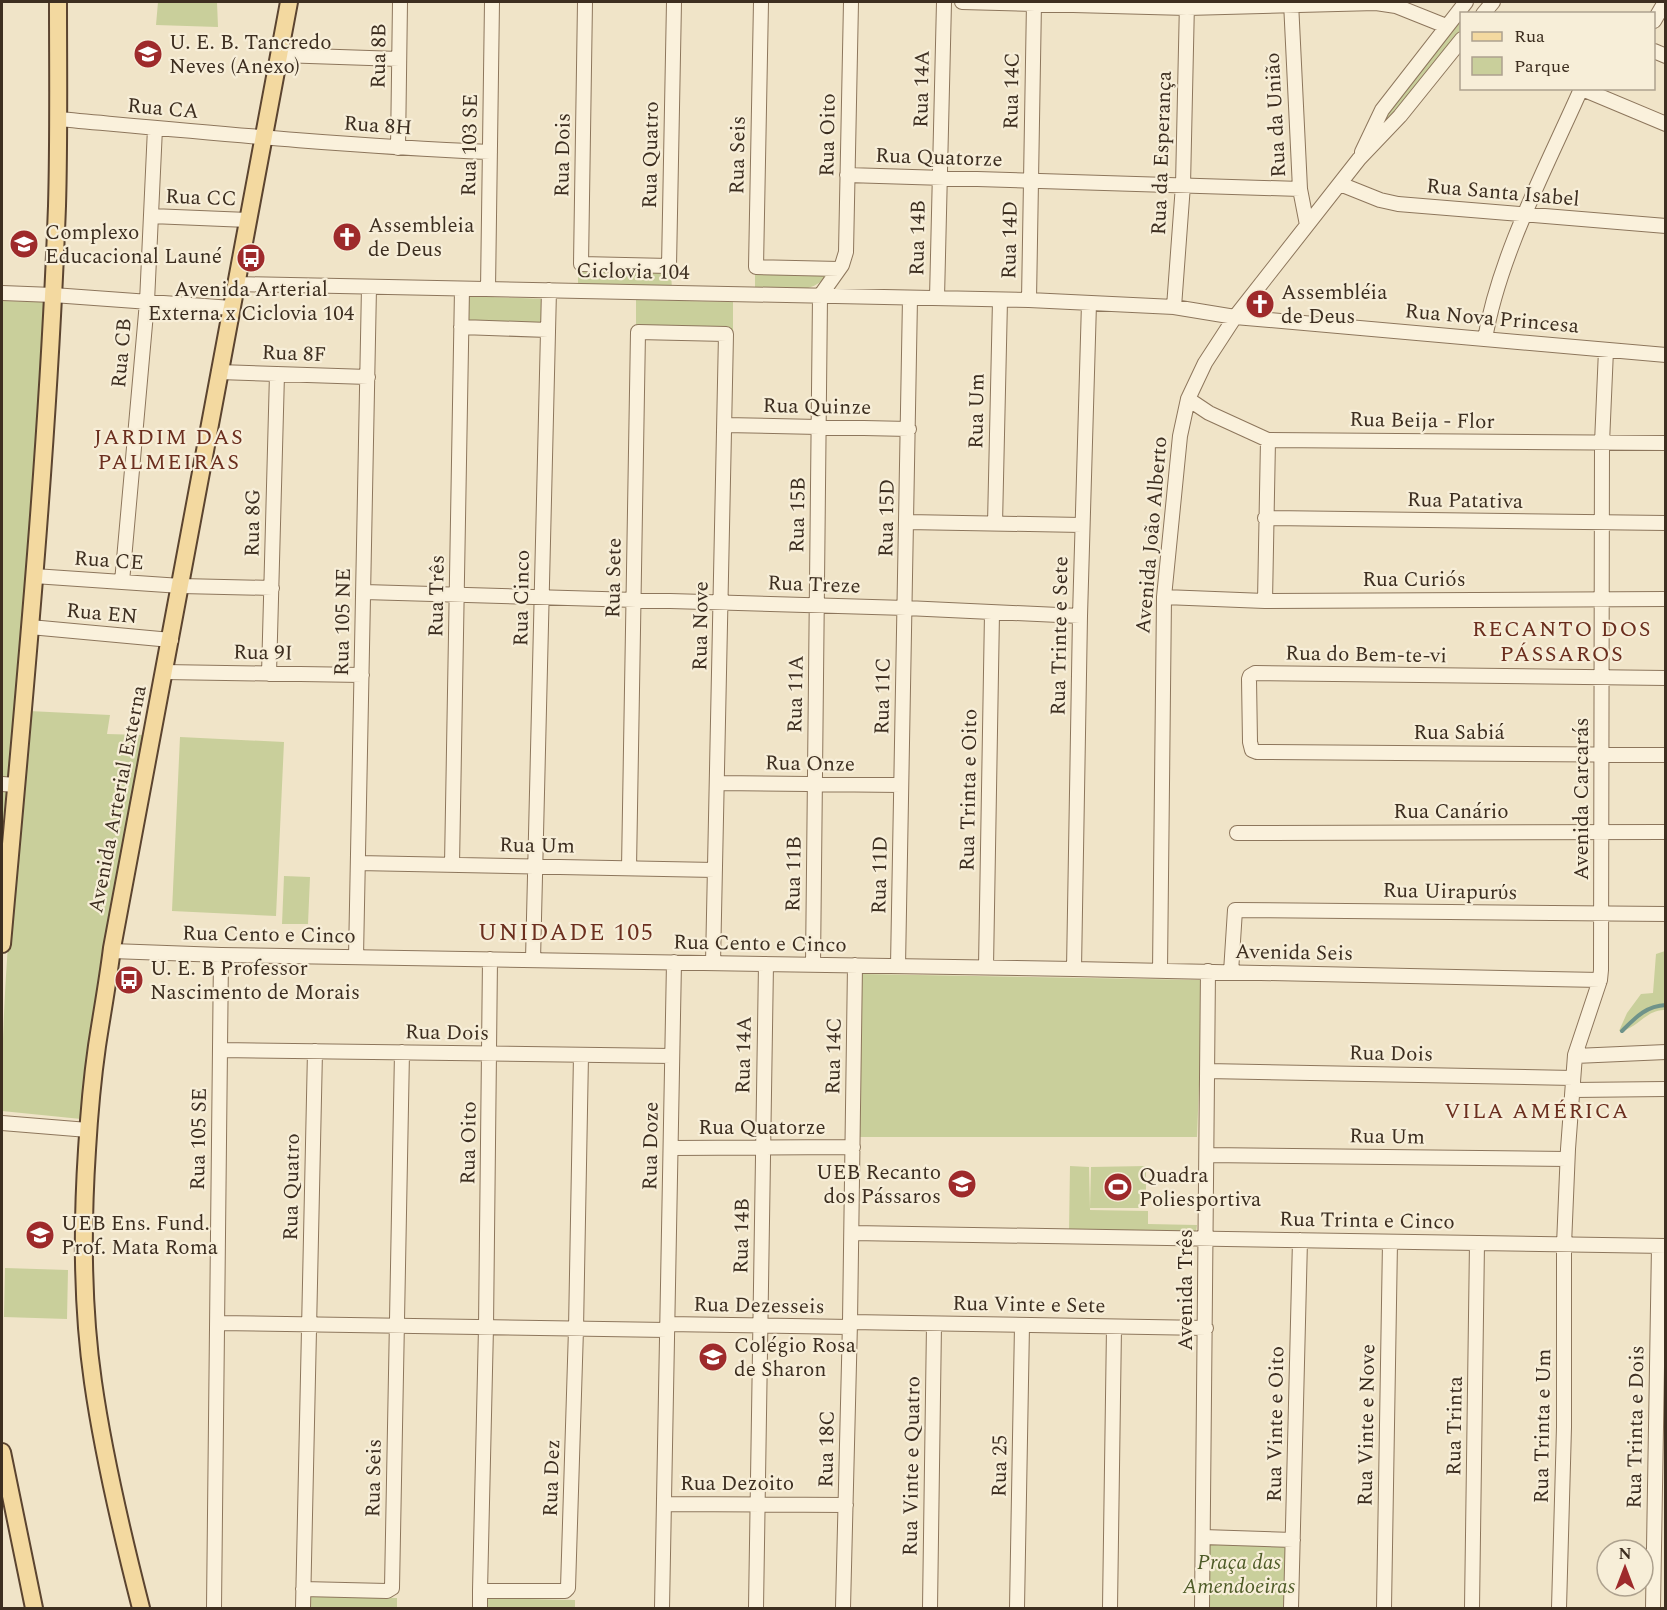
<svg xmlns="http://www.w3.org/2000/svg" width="1667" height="1610" font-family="Spectral,serif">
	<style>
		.green { fill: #c9cf9b }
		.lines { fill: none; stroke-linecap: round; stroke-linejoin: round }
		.stream { stroke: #6f938a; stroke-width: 4 }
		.minor-casing { stroke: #8d765c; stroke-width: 16 }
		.major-casing { stroke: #5b4430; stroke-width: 20 }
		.minor { stroke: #faf1dc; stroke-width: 14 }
		.major { stroke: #f3d9a0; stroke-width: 16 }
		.labels { text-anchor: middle; stroke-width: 4.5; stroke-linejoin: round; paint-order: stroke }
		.poi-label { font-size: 21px; fill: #3d2e20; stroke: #f7eed8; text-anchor: start }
		.street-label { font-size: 21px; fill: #3d2e20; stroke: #f7eed8 }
		.park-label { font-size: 21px; font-style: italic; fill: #4d5a26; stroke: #f7eed8 }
		.neighbourhood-label { font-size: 22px; letter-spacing: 1.5px; fill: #6b2e1e; stroke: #f7eed8 }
		.quarter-label { font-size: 24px; letter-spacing: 1.5px; fill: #6b2e1e; stroke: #f7eed8 }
	</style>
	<rect width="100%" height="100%" fill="#f0e4c8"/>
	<path class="green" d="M158,2H217L218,27L156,25Z
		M1461,17V32L1371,144L1388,111Z
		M578,270L671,272L672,290L578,288Z
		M755,272L828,274C811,297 781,290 755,290Z
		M466,296L545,299V325L465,322Z
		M636,300L733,302V330L636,326Z
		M2,301L46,302L11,777H2Z
		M29,711L110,715L107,734L143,735L128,825L99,975L81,1119L2,1111C1,977 17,844 29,711Z
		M180,737L284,742L276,916L172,911Z
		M2,790H8L2,865Z
		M284,876L310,877L308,924H282Z
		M1665,951V1010C1646,1009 1637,1030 1619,1031L1627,1013L1641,994L1653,993L1656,954Z
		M862,974L1203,980L1197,1137H856Z
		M1070,1166L1089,1167L1090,1210L1148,1211V1224L1197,1225L1196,1232H1069Z
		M1146,1166V1208H1090L1091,1167Z
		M5,1268L68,1270L67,1319L4,1317Z
		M1205,1539L1291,1541L1290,1608H1203Z
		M310,1596L397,1598V1608H310Z
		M483,1598L575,1600V1608H482Z"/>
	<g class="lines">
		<path class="stream" d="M1622,1031C1636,1017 1646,1006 1666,1005"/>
		<g class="minor-casing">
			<path id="minor" d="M585,2L581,264L669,266L674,2
				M761,2L756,267L839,269
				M962,2L1187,8L1376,3L1396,6L1446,26
				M1291,2L1300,189L1307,225
				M1483,14L1493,2
				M1654,21L1665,2
				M1654,51L1666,56
				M280,55L399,59
				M1580,88L1666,124
				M58,119C202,132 345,146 490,152
				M398,148L400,2
				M1362,152L1382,110L1466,2
				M847,175L1300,189
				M1340,184L1380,200L1398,204L1666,226
				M151,216L248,220
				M236,284L1029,300L1174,307L1235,317L1666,355
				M488,289L492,2
				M2,293L53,295L232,308
				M937,298L944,2
				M1029,300L1034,2
				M1174,307L1183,185L1187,2
				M461,327L548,330
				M1485,339C1499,256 1547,166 1581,89
				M219,372L368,377
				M1188,399L1209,413L1268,440L1666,443
				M725,425L909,429
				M1265,518L1666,523
				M907,522L1082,525
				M995,524L1000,300
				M34,576L181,586L272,588
				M122,582L147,302L155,128
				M364,592L906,608L1080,616
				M1164,597L1265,601L1666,599
				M1265,601L1268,440
				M30,627L171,640
				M164,672L362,675
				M269,674L277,374
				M1666,678L1255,673L1250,676L1249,679L1250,742L1252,750L1257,752L1666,755
				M718,783L901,785
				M2,784L16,785
				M1237,833L1666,832
				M358,863L715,870
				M452,865L462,289
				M629,868L638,332L726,334L713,963
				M112,951L221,955L1074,969L1600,980
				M356,957L369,287
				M490,959L486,1327L480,1591H565L568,1588L576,1329L581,1055
				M533,960L549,290
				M813,965L820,296L842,265L846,252L851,2
				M898,966L910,298
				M986,967L992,613
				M1074,969L1080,616L1089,303
				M1160,971L1164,597L1180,436L1188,399L1205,363L1235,317L1359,159L1400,116L1462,39
				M1231,972L1235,910L1666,914
				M220,1050L672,1056
				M1575,1056L1666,1052
				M1207,1071L1573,1078
				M1573,1090L1666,1089
				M2,1123L88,1130
				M671,1148L853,1147
				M1207,1155L1567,1159
				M852,1233L1666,1246
				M850,1322L1206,1328
				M217,1323L667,1330
				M667,1324L850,1327
				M664,1504L846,1505
				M1203,1537L1293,1540
				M303,1589L387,1591L392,1588L402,1052
				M214,1608L221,955
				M303,1608L315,1051
				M480,1608V1591
				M662,1608L674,962
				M756,1608L766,964
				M843,1608L850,1322L855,965
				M930,1608L934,1324
				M1017,1608L1022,1325
				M1110,1608L1114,1327
				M1202,1608L1208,971
				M1291,1608L1300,1240
				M1384,1608L1390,1242
				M1472,1608L1477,1243
				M1559,1608L1564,1427V1245L1568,1149L1575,1055L1600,980L1601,970L1602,443L1606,350
				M1653,1608L1659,1246"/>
		</g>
		<g class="major-casing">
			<path id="major" d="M2,944C24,698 48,452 57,206C59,138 58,69 58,2
				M2,1452L34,1608
				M141,1608C122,1534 104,1459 93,1382C82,1306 82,1227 87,1150C89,1116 92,1081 97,1046C102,1013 108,981 112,948L289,2"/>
		</g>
		<use href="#minor" class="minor"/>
		<use href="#major" class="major"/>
	</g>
	<defs>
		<g id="school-disc" transform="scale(1.5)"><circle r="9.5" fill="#9e2a2b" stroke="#f7eed8"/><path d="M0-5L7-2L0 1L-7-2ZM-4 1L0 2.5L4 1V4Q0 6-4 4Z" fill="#fff"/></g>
		<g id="church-disc" transform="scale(1.5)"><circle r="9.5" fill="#9e2a2b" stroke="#f7eed8"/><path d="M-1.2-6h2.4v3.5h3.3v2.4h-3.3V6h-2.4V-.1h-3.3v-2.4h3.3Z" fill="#fff"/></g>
		<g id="bus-disc" transform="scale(1.5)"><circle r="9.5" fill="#9e2a2b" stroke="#f7eed8"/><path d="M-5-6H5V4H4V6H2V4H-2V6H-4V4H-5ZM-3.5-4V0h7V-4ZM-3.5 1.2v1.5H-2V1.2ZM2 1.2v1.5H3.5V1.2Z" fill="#fff"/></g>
		<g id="stadium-disc" transform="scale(1.5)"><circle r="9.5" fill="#9e2a2b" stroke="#f7eed8"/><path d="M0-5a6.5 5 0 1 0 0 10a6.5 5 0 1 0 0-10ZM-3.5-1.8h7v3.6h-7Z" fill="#fff"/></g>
	</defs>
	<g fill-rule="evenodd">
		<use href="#school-disc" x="148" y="54"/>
		<use href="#church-disc" x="347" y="237"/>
		<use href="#school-disc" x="24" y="244"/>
		<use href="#bus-disc" x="251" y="258"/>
		<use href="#church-disc" x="1260" y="304"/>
		<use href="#bus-disc" x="129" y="980"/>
		<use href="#school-disc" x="962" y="1184"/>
		<use href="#stadium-disc" x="1118" y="1187"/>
		<use href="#school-disc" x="40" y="1235"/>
		<use href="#school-disc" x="713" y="1357"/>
	</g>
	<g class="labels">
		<g class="poi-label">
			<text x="169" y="49">U. E. B. Tancredo<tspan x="169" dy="24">Neves (Anexo)</tspan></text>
			<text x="368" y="232">Assembleia<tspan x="368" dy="24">de Deus</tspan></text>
			<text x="45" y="239">Complexo<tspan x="45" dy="24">Educacional Launé</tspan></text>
			<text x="251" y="296" text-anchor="middle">Avenida Arterial<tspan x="251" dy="24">Externa x Ciclovia 104</tspan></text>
			<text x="1281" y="299">Assembléia<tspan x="1281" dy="24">de Deus</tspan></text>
			<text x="150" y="975">U. E. B Professor<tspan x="150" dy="24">Nascimento de Morais</tspan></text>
			<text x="941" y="1179" text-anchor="end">UEB Recanto<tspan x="941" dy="24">dos Pássaros</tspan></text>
			<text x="1139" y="1182">Quadra<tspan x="1139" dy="24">Poliesportiva</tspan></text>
			<text x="61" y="1230">UEB Ens. Fund.<tspan x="61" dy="24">Prof. Mata Roma</tspan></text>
			<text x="734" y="1352">Colégio Rosa<tspan x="734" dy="24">de Sharon</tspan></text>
		</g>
		<g class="street-label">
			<text transform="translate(378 56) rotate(-89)" y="7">Rua 8B</text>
			<text transform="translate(921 89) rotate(-89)" y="7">Rua 14A</text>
			<text transform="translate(1011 91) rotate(-89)" y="7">Rua 14C</text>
			<text transform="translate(163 108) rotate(5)" y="7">Rua CA</text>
			<text transform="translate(1275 115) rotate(-93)" y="7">Rua da União</text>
			<text transform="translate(378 125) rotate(4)" y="7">Rua 8H</text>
			<text transform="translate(827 135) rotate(-89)" y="7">Rua Oito</text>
			<text transform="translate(469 145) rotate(-89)" y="7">Rua 103 SE</text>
			<text transform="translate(1161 153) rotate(-88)" y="7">Rua da Esperança</text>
			<text transform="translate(562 155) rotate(-89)" y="7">Rua Dois</text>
			<text transform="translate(650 155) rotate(-89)" y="7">Rua Quatro</text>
			<text transform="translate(737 155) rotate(-89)" y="7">Rua Seis</text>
			<text transform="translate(939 157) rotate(2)" y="7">Rua Quatorze</text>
			<text transform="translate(1503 192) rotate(5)" y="7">Rua Santa Isabel</text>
			<text transform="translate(201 197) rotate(2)" y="7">Rua CC</text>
			<text transform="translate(917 238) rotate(-89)" y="7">Rua 14B</text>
			<text transform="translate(1009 240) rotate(-89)" y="7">Rua 14D</text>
			<text transform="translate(633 271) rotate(1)" y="7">Ciclovia 104</text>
			<text transform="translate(1492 318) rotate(5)" y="7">Rua Nova Princesa</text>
			<text transform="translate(121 353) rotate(-85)" y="7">Rua CB</text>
			<text transform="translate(294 353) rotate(2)" y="7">Rua 8F</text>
			<text transform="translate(817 406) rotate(1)" y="7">Rua Quinze</text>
			<text transform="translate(976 411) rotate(-89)" y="7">Rua Um</text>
			<text transform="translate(1422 420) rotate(1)" y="7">Rua Beija - Flor</text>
			<text transform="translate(1465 500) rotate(1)" y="7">Rua Patativa</text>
			<text transform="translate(797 515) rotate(-89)" y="7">Rua 15B</text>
			<text transform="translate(886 518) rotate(-89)" y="7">Rua 15D</text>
			<text transform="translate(252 523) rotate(-89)" y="7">Rua 8G</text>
			<text transform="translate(1151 535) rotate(-85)" y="7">Avenida João Alberto</text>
			<text transform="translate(109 560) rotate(4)" y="7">Rua CE</text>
			<text transform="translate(613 578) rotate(-89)" y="7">Rua Sete</text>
			<text x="1414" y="586">Rua Curiós</text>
			<text transform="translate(814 584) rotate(2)" y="7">Rua Treze</text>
			<text transform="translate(436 596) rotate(-89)" y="7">Rua Três</text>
			<text transform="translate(521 598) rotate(-89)" y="7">Rua Cinco</text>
			<text transform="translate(102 613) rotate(5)" y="7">Rua EN</text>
			<text transform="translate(342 622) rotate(-89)" y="7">Rua 105 NE</text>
			<text transform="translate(700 626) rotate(-89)" y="7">Rua Nove</text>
			<text transform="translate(1059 636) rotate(-89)" y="7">Rua Trinte e Sete</text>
			<text transform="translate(263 652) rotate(1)" y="7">Rua 9I</text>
			<text transform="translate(1366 654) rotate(1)" y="7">Rua do Bem-te-vi</text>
			<text transform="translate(795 694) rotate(-89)" y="7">Rua 11A</text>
			<text transform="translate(882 696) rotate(-89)" y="7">Rua 11C</text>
			<text x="1459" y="739">Rua Sabiá</text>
			<text transform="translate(810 763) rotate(1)" y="7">Rua Onze</text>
			<text transform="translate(968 790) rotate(-89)" y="7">Rua Trinta e Oito</text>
			<text transform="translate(117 799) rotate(-79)" y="7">Avenida Arterial Externa</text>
			<text transform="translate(1581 799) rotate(-90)" y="7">Avenida Carcarás</text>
			<text x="1451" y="818">Rua Canário</text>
			<text transform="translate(537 845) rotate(1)" y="7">Rua Um</text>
			<text transform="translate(793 874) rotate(-89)" y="7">Rua 11B</text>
			<text transform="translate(879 875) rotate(-89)" y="7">Rua 11D</text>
			<text transform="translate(1450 891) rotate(1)" y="7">Rua Uirapurύs</text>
			<text transform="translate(269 934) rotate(1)" y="7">Rua Cento e Cinco</text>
			<text transform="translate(760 943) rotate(1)" y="7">Rua Cento e Cinco</text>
			<text transform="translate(1294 952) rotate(1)" y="7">Avenida Seis</text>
			<text transform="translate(447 1032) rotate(1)" y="7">Rua Dois</text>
			<text transform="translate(1391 1053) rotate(1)" y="7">Rua Dois</text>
			<text transform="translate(743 1055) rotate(-89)" y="7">Rua 14A</text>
			<text transform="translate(833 1056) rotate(-89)" y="7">Rua 14C</text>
			<text x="762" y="1134">Rua Quatorze</text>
			<text transform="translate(1387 1136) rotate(1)" y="7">Rua Um</text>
			<text transform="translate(198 1139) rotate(-89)" y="7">Rua 105 SE</text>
			<text transform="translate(468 1143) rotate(-89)" y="7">Rua Oito</text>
			<text transform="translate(650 1146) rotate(-89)" y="7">Rua Doze</text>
			<text transform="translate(291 1187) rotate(-89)" y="7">Rua Quatro</text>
			<text transform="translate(1367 1220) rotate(1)" y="7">Rua Trinta e Cinco</text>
			<text transform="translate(741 1236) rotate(-89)" y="7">Rua 14B</text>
			<text transform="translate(1185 1290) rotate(-90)" y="7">Avenida Três</text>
			<text transform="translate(1029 1304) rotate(1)" y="7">Rua Vinte e Sete</text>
			<text transform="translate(759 1305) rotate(1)" y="7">Rua Dezesseis</text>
			<text transform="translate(1275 1424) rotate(-89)" y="7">Rua Vinte e Oito</text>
			<text transform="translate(1366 1425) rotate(-89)" y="7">Rua Vinte e Nove</text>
			<text transform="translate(1454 1426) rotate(-89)" y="7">Rua Trinta</text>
			<text transform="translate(1542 1426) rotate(-89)" y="7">Rua Trinta e Um</text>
			<text transform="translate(1635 1427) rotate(-89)" y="7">Rua Trinta e Dois</text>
			<text transform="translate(826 1449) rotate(-89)" y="7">Rua 18C</text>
			<text transform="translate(911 1466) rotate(-89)" y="7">Rua Vinte e Quatro</text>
			<text transform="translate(999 1466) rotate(-89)" y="7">Rua 25</text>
			<text transform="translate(373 1478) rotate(-89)" y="7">Rua Seis</text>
			<text transform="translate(551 1478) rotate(-88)" y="7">Rua Dez</text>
			<text x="737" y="1490">Rua Dezoito</text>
		</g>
		<g class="park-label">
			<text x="1239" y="1569">Praça das<tspan x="1239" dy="24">Amendoeiras</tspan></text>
		</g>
		<g class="neighbourhood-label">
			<text x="169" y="444">JARDIM DAS<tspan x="169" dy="25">PALMEIRAS</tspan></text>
			<text x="1562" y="636">RECANTO DOS<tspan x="1562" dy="25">PÁSSAROS</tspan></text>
			<text x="1537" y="1118">VILA AMÉRICA</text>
		</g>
		<g class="quarter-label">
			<text x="566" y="940">UNIDADE 105</text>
		</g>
	</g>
	<rect width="1667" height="1610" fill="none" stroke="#3d2e20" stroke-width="6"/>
	<rect x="1460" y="12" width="195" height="78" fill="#f7eed8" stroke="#ada18e" stroke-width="1.5"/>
	<rect x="1472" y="32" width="30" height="9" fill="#f3d9a0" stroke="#ada18e" stroke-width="1.5"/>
	<text x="1514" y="42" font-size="18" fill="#3d2e20">Rua</text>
	<rect x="1472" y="57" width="30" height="18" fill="#c9cf9b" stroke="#ada18e" stroke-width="1.5"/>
	<text x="1514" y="72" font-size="18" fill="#3d2e20">Parque</text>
	<g transform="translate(1625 1568)"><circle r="28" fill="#f7eed8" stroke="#ada18e" stroke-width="1.5"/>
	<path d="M0-4.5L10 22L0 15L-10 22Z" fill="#9e2a2b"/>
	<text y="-9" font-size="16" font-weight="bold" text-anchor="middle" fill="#3d2e20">N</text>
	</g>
</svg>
